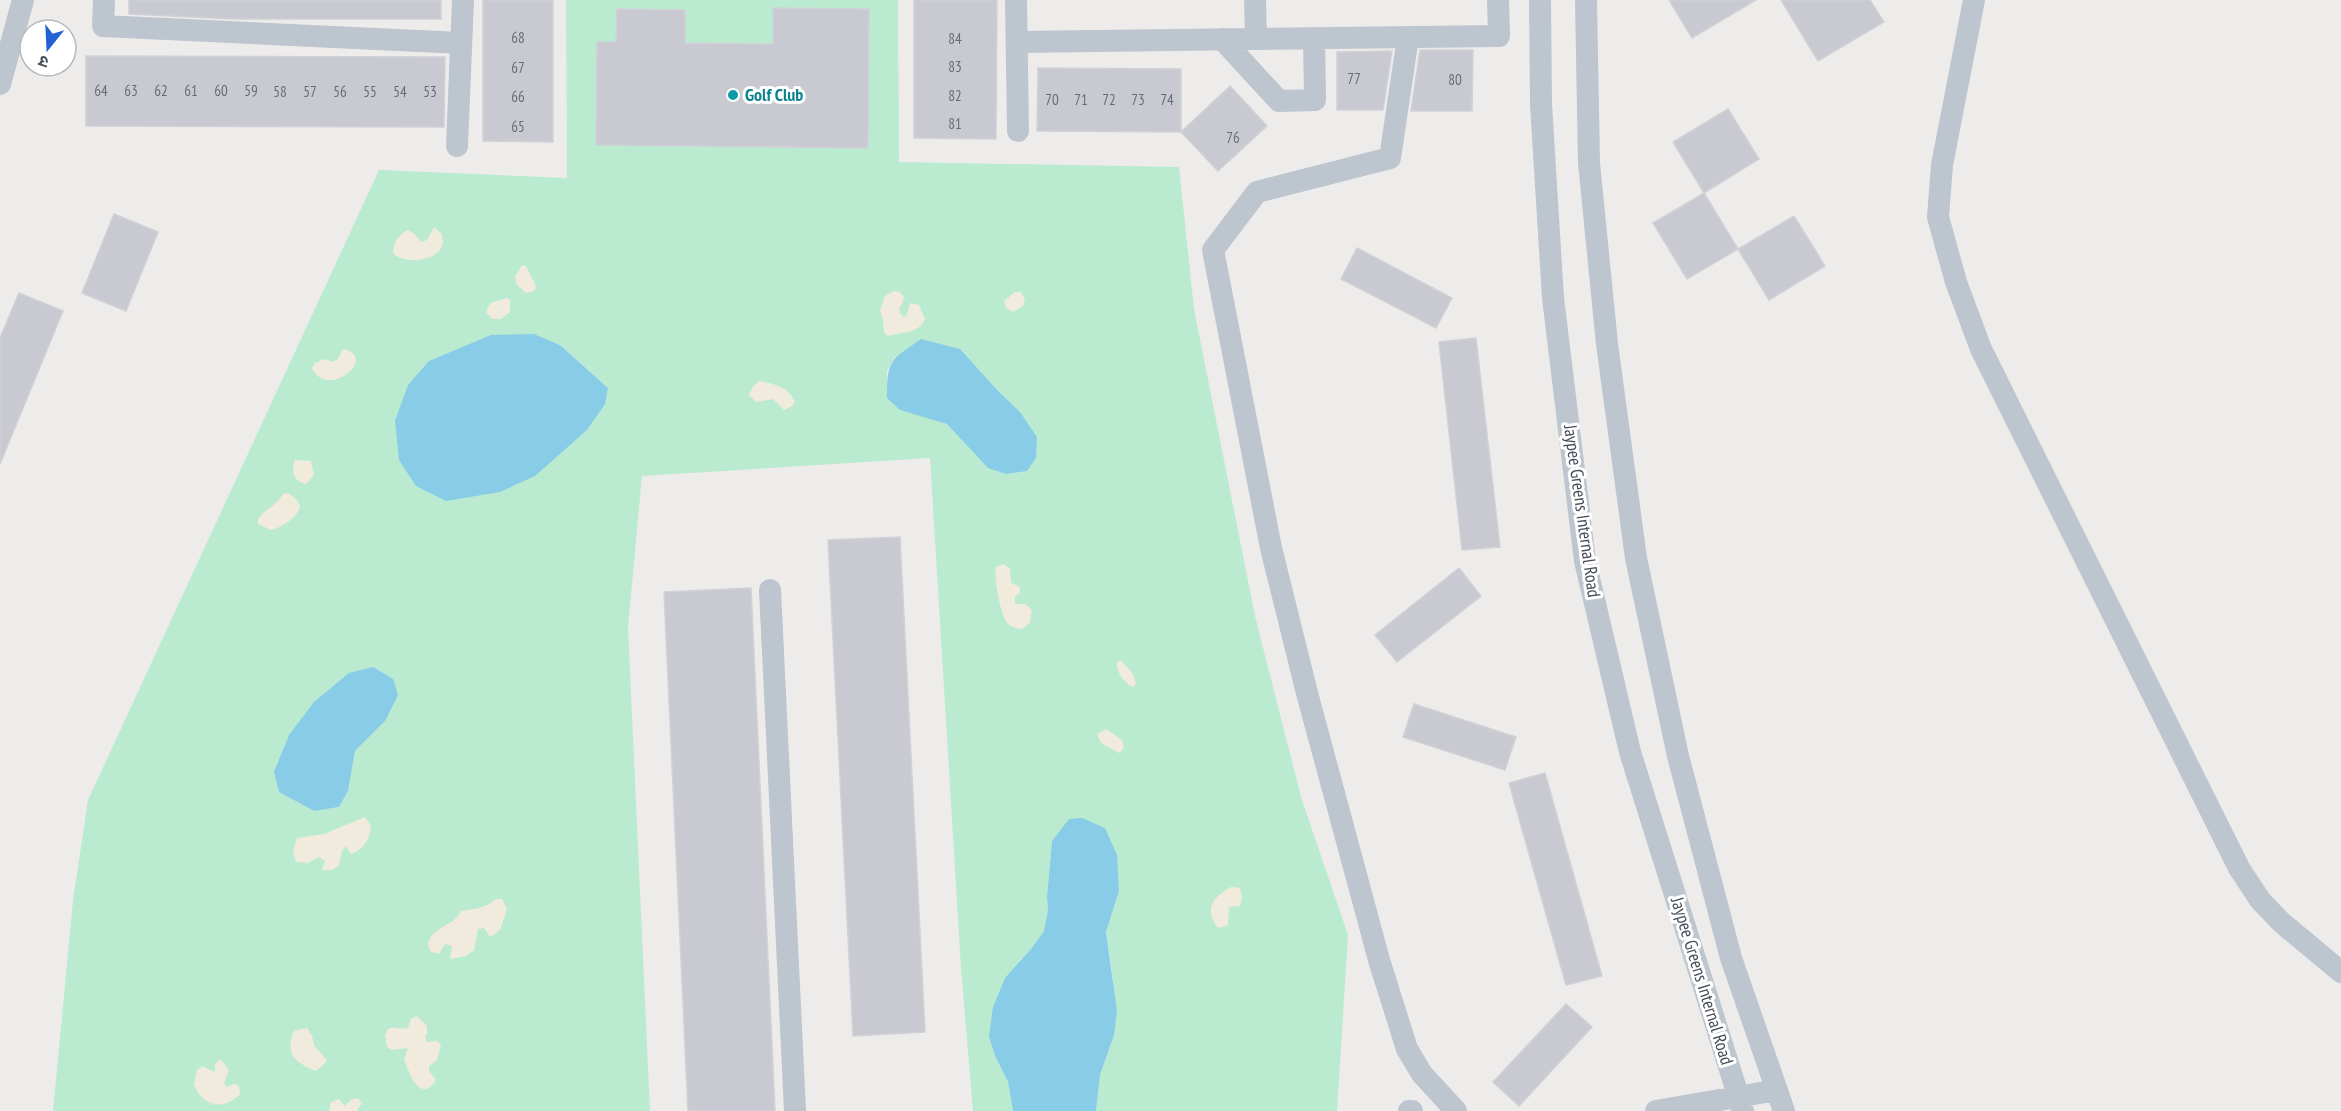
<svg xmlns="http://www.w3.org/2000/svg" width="2341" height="1111" font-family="'PT Sans Narrow','Noto Sans Devanagari',sans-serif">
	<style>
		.green { fill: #baebd1; fill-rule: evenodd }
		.sand { fill: #f0ebdc }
		.water { fill: #89cce7 }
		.building { fill: #c9cad1; stroke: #d0d1d7; stroke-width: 1.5 }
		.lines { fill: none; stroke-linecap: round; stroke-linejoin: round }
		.street { stroke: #bdc5ce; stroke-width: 22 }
		.culture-dot { fill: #0f9aa8; stroke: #fff; stroke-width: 2 }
		.labels { text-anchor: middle; stroke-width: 6; stroke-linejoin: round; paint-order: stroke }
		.number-label { font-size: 15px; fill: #666c76 }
		.culture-label { font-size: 18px; font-weight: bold; fill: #0d838f; stroke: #fff; text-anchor: start }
		.street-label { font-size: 18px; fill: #454d58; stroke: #fff }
	</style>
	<rect width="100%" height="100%" fill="#eeeceb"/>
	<path class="green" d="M566,0H898L899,162L1179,167L1194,309L1255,616L1301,797L1348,935L1337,1111H1096L1100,1075L1114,1035L1113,979L1106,932L1119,891L1052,841L1047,897L1048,910L1044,931L1031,949L995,1056L1008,1082L1013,1111H973L961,968L930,458L642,476L628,627L650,1111H53L73,900L88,800L379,170L567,178ZM534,334L560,345L608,388ZM895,357L998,392L1020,412L962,438L947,424L887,398V371ZM385,721L355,751L348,791L339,807L314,811L279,792Z"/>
	<path class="sand" d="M434,227L442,234C442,237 443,240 443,243C439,262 404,265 393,253C394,242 398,234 408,230L415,234L421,242L427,240Z
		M522,265L526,266L535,284L536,289L532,292L526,293L517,285L515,277Z
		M894,291L899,292L904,296L903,303L899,309L900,313L904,317L907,315L910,303L919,305L925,319C919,334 902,332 888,336L884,333L883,319L880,311L885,296Z
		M1015,292H1021L1025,300L1023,306L1013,312L1006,308L1004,301Z
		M507,298L510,300V312L501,319H492L486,312L490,303Z
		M343,349C380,357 327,401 312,368L315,363L325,359L333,362L338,359Z
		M759,381C775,384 788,387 795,402L792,406L784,410L773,399L756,402L749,395L753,386Z
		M295,460L311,461L314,475L306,484C293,481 291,472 295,460Z
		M287,493C294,496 298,500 300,507C296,519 282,527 271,530L258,524V519C266,508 274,508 283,494Z
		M1004,564L1010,569L1011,583L1020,587V593L1015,597V604H1025L1032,610L1030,623L1022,629C1016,628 1012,628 1008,624C1000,615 994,579 996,567Z
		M1121,660L1133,674L1136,684L1133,687C1125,684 1116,672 1117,663Z
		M1106,729L1122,740L1124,748L1119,753L1101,743L1097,734Z
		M365,817L371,826C369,839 365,849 351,854L346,846L342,851L339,865L332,870H322L325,861L319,857L308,863L296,862L293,851L297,838L324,834Z
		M1231,887L1240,888L1242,898L1240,906L1229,907L1228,925L1218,928C1204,910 1212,897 1231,887Z
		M496,899H502L507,909L500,930L490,937L484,928L478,929L474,950L466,956L450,959L452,946L445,944L439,954L430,951L428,944C433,925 454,927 461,911C474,909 486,908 496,899Z
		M417,1016L427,1026V1034L425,1037L427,1042L437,1041L441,1045L437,1060L429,1066V1071L436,1080C420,1105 409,1072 404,1059L408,1048L392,1050L387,1047L385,1036L388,1029C394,1026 401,1030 408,1028L411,1019Z
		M307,1028L312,1036L314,1045L327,1061L316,1071C296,1063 284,1054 294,1031Z
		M220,1059L229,1070L224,1083L227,1087L234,1084L239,1086L240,1094C224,1111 202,1107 194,1084L197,1070L202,1066L215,1072V1064Z
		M358,1098L362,1103L357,1111H329L331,1102L339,1099L345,1106L351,1100Z"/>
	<path class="water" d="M534,334L560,345L608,388L605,404L587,430L535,476L500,492L446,501L416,486L399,460L395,421L408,385L429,361L491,335Z
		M921,339L960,349L998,391L1020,412L1037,437L1036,458L1027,471L1006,474L988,468L947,424L900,410L887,398C887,359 890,361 921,339Z
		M373,667L393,679L398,695L385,721L355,751L348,791L339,807L314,811L279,792L274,772L289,735L314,702L349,673Z
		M1082,818L1105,828L1117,855L1119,891L1106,932L1117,1011L1114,1035L1100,1075L1096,1111H1013L1008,1082L995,1056L989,1036L993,1007L1005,978L1031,949L1044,931L1048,910L1047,897L1052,841L1069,819Z"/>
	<path class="building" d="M129,0H441V19H234L129,14Z
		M483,0H553V142L483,141Z
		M914,0H997L996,139L914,138Z
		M1669,0H1756L1692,38Z
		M1781,0H1870L1884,22L1818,61Z
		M773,8L869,9L868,148L596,145L597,42H616L617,9L685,10V43L773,44Z
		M1420,50H1473L1472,111H1411Z
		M1392,51L1383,110H1337V52Z
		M86,56L445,57L444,127L86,126Z
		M1038,68L1181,69V132L1037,131Z
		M1230,86L1267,126L1218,171L1181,132Z
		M1728,109L1759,159L1704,193L1673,142Z
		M1704,193L1738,249L1687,279L1653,223Z
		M114,214L158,232L126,311L82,293Z
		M1794,216L1825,266L1769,300L1738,249Z
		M1357,248L1452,298L1436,328L1341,279Z
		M19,293L63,311L0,464V338Z
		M1476,338L1500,547L1462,550L1439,342Z
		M900,537L925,1032L853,1036L828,540Z
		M1459,568L1481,596L1397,662L1375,635Z
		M751,588L775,1111H688L664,592Z
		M1414,704L1516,737L1505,770L1403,737Z
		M1545,773L1602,976L1566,985L1509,783Z
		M1566,1004L1592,1027L1519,1106L1493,1082Z"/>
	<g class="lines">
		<path class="street" d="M104,0L103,26L461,43
			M1016,0L1018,131
			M1255,0L1256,38
			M1540,0L1541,104L1553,298L1585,561L1630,752L1743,1111
			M1586,0L1589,163L1607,344L1636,558L1678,756L1731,958L1784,1111
			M1974,0L1942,165L1938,217L1956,282L1981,349L2239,868L2260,900L2281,922L2341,972
			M1408,37L1390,158L1257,192L1213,250L1271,548L1307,693L1379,960L1407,1049L1422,1074L1456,1111
			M1222,39L1279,101L1315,100L1314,38
			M1017,42L1499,36L1498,0
			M0,84L23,0
			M457,146L463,0
			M770,590L795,1111
			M1409,1111H1412
			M1656,1111L1777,1090"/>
	</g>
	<circle class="culture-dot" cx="733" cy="95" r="6"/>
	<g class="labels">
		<g class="number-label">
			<text x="518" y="43">68</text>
			<text x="955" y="44">84</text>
			<text x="955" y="72">83</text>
			<text x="518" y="73">67</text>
			<text x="1354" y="84">77</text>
			<text x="1455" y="85">80</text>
			<text x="101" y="96">64</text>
			<text x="131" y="96">63</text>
			<text x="161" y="96">62</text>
			<text x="191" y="96">61</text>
			<text x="221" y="96">60</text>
			<text x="251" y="96">59</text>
			<text x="280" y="97">58</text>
			<text x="310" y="97">57</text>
			<text x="340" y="97">56</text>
			<text x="370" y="97">55</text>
			<text x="400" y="97">54</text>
			<text x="430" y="97">53</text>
			<text x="955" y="101">82</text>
			<text x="518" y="102">66</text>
			<text x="1052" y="105">70</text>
			<text x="1081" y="105">71</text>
			<text x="1109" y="105">72</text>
			<text x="1138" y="105">73</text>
			<text x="1167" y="105">74</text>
			<text x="955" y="129">81</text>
			<text x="518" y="132">65</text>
			<text x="1233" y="143">76</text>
		</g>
		<g class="culture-label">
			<text x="745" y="101">Golf Club</text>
		</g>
		<g class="street-label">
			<text transform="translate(1582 511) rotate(82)" y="6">Jaypee Greens Internal Road</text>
			<text transform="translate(1702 981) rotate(73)" y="6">Jaypee Greens Internal Road</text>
		</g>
	</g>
	<g transform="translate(48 48) rotate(198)"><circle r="28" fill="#ffffff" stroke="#b5b8bc" stroke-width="1.5"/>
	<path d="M0-4.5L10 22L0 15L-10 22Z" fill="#2161d3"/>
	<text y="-9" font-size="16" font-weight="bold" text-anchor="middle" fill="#454d58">उ</text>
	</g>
</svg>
